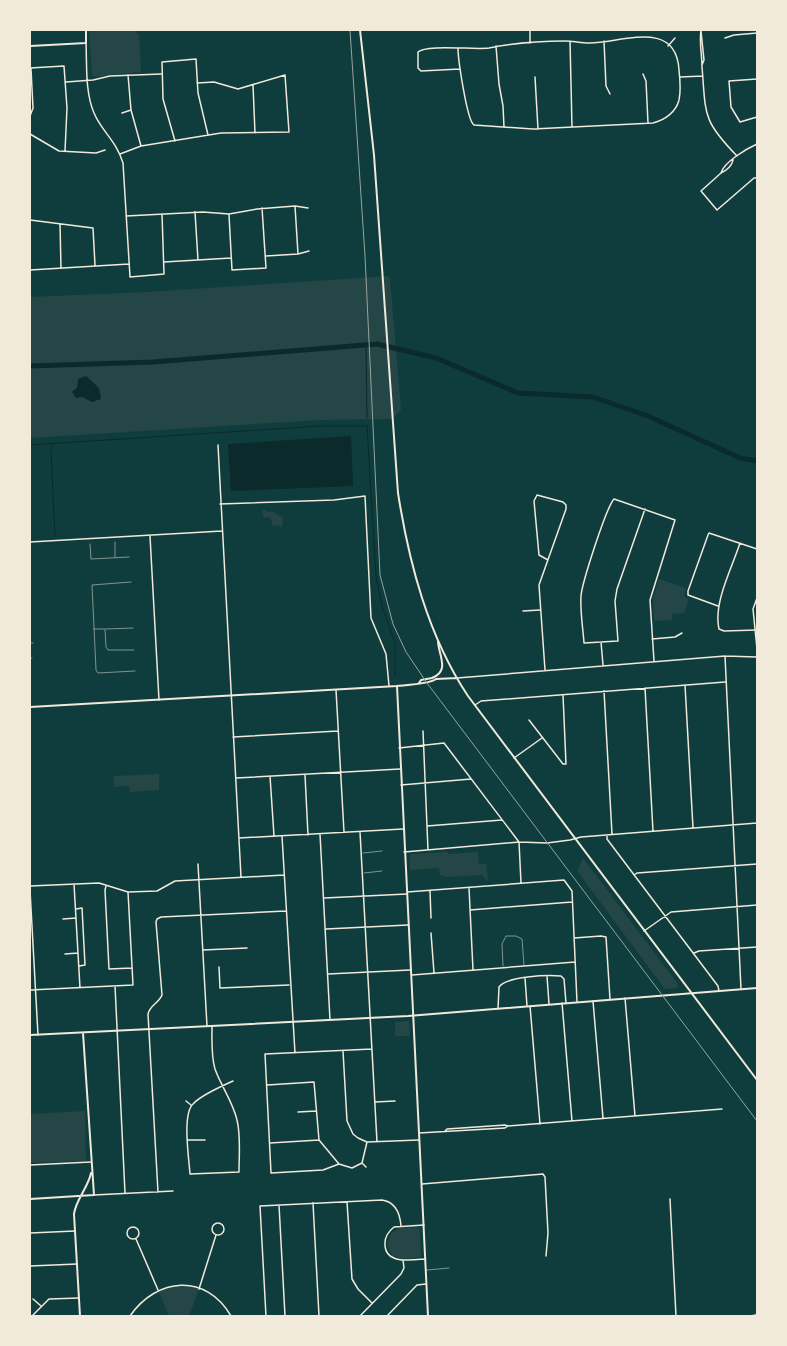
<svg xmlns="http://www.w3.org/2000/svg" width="787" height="1346" font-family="'Alegreya Sans',sans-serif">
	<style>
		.green { fill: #244646 }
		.water { fill: #0a2a2b }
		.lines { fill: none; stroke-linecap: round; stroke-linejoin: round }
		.stream { stroke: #0a2a2b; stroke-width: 1 }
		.river { stroke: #0a2a2b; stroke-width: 5 }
		.service { stroke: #f1e9da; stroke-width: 0.5 }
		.minor { stroke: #f1e9da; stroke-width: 1.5 }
		.tertiary { stroke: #f1e9da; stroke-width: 2 }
		.secondary { stroke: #f1e9da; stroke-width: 2 }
		.primary { stroke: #f1e9da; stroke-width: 2 }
		.rail { stroke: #97a49c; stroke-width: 1 }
	</style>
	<rect width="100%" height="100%" fill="#0f3d3e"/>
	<path class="green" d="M89,30H136L137,34H139L141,72C133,72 96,78 92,76Z
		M388,276L390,279L401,410L392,419L320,420L30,438V297L148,292Z
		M264,510L269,512L273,511L276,514L283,517L282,528L279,525L273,526L270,517L264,518L262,511Z
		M659,579L686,588L684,596L689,600L684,613L672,614V620L654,621L653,598Z
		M159,774V790L130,792L129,786L114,787V776Z
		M447,852L448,854L478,852L479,864H486L488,881L482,875L446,877L440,875L439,868H436L410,870V854Z
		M583,858L678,984L677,988L665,989L577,871Z
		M409,1021L410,1036H395V1022Z
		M85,1111L86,1161L30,1163V1114Z
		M417,1227L420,1229L421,1257L402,1259L392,1255L387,1245L391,1233L400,1228Z
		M178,1285L199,1289L189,1316H169L158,1290Z"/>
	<path class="water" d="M86,376L99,388L101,399L92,402L82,397L76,398L72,392L77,388L78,379Z
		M351,436L353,486L231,491L228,444Z"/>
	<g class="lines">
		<path class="stream" d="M366,345L367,418
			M367,425L376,576L382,606L395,643V675
			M53,444L51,451L55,537
			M30,445L320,426H367"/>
		<path class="river" d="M30,366L153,362L377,344L436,358L518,393L593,397L648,416L740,458L757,461"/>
		<path class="service" d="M115,542V557
			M90,544L91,559L129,557
			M131,582L92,585L96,670L98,673L135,671
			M94,629H104
			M105,629L106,647L108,650H134
			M106,629L133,628
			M30,643H33
			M30,658H32
			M363,853L382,851
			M364,873L382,871
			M503,966L502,944L506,936H516L522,939L524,965
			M427,1270L449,1268"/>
		<path class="minor" d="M530,30V43
			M701,30C699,43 702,54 702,67C706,115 702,120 737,156
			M701,31L704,60L702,65
			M725,38L734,35L757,33
			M570,41L572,127
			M604,41L606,86L610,94
			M86,43C87,65 85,92 94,113C102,132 116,140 123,163L130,277L164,274L162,214
			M496,46L499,84L503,106L504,127
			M668,46L675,38
			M458,48C458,59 467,121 474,125L533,129L653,123C665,120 676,112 679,100C681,91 680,79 679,70C676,17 618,44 589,43C581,43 573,41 565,41C540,41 514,43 489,48C475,50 426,44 418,52V68L421,71L460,69
			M30,68L64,66L67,108L65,151
			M643,74L646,81L648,123
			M128,75L131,110L141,146
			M535,77L538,129
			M680,77L703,76
			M757,79L729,81L731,107L740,122L757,117
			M66,82L93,80L110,76L161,74
			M253,85L255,133
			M122,113L131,110
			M30,116L33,108L31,69
			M30,134L59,151L96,153L105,150
			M175,141L163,99L162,62L196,59L198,93L208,135
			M120,154L141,146L221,133L289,132L285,75L238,89L214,82L197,83
			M733,159C733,165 726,171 721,173L701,191L717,210L754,178H757
			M721,173C724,162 746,149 757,144
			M295,206L298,254
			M195,212L198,260
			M229,215L232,270L266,268L262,208
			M126,216L203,212L229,214L257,209L295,206L308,208
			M30,220L93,228L95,265
			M60,224L61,268
			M266,256L298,254L309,251
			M164,262L231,258
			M30,270L129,264
			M218,445L241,877
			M220,504L334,500L365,496L371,618L386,654L389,686
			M645,509L617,589L615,601L618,641L584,643C583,628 580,612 581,596C582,583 606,508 614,499L675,520L650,600L654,661
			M150,536L159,700
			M30,542L222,531
			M740,543C732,568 713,603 719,629L724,631L757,630
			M757,598L753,609L757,649
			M718,606L688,595V591L708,535L709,533L757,549
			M523,611L540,610
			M652,639L675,637L682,633
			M601,642L603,665
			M725,656L741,989
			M545,670L539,585L566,509V505L563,502L537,495L534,501L539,555L548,560
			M457,678L725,656L757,657
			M685,685L693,828
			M645,688L653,831
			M336,690L344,832
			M604,691L612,834
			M475,705L481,701L725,682
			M529,720L563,764H566L563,695
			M423,731L428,850
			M233,737L338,731
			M399,748L444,743L519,842L521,883
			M514,758L542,738
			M305,775L308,835
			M270,776L274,836
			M236,778L400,769
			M401,785L471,779
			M427,826L502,820
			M360,832L377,1142
			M320,834L330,1020
			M607,835V839L718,986L719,991
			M282,836L295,1053
			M239,838L403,829
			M404,852L519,842L547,843L570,840L581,837L757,823
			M198,864L207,1026
			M634,875L637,873L757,864
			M74,884L80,988
			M30,886L99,883L128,892L157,891L175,881L284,875
			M106,886L105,890L109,969L132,968
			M469,888L473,970
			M30,890L38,1035
			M430,891L431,918
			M407,892L564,880L572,891L577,1002
			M324,898L407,894
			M76,909L82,908L85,965L79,966
			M470,910L572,902
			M63,919L76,918
			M326,929L408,925
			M644,931L671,912L757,905
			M431,933L434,973
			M574,938L601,936L606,937L610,999
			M203,950L247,948
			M694,953L699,951L757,947
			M65,954L78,953
			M219,967L220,988L289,985
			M328,974L410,970
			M412,975L575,962
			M547,976L549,1004
			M525,978L527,1006
			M115,986L125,1193
			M30,990L133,985L128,892
			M625,998L635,1116
			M593,1001L603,1118
			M562,1003L572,1121
			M530,1006L540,1124
			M498,1009L499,987C507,976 547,975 561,976L564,979L566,1003
			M212,1026C212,1040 211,1056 215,1069C221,1086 233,1102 237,1120C241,1136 239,1155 239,1172L190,1174C189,1159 182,1114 193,1104C201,1095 222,1086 233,1081
			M343,1051L347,1121L353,1134L358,1138L367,1142L419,1140
			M267,1085L314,1082L319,1140L339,1164L352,1168L362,1163L367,1142
			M186,1101L191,1105
			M375,1102L395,1101
			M298,1112L316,1111
			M445,1131L447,1129L505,1125L508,1126L722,1109
			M419,1133L505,1128L508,1126
			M188,1140H205
			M270,1143L319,1140
			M362,1163L366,1167
			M339,1164L323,1170L271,1173L265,1054L372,1049
			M30,1165L91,1162
			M422,1184L543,1174L545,1177L548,1233L546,1256
			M158,1192L148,1014C150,1005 159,1003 162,995L156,922L157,919L161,917L286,911
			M94,1195L173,1191
			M670,1199L676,1316
			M347,1202L352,1279L358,1289L372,1303
			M313,1203L319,1316
			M279,1205L285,1316
			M212 1229a6 6 0 1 1 12 0a6 6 0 1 1-12 0Z
			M424,1225L394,1227C389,1231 385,1236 385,1243C384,1265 412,1260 425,1259
			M127 1233a6 6 0 1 1 12 0a6 6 0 1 1-12 0Z
			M30,1233L75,1231
			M136,1239L158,1290
			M30,1266L77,1264
			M199,1289L216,1235
			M33,1299L41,1306
			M32,1316L49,1299L79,1298
			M130,1316C157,1277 206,1273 231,1316
			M266,1316L260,1206L382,1200C396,1202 400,1213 401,1226
			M360,1316L401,1274L404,1268L403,1260
			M387,1316L417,1285L426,1284"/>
		<path class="tertiary" d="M30,46L86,43V30
			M30,1035L408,1016L757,988
			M30,1199L94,1195L83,1033
			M80,1316L74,1214C76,1199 88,1188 91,1173"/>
		<path class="secondary" d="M397,686L428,1316
			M752,1316L757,1315"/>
		<path class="primary" d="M360,30L374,155L398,493C409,563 428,636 468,696L757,1080
			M432,678C450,671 439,656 438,642
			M436,679L457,678
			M419,683L421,680L432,678
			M30,707L397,686C406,685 430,684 436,679"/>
		<path class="rail" d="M350,30L365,256L380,575L393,624L406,652L427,683L757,1121"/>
	</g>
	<rect width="787" height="1346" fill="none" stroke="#f1e9da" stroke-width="62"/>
</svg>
